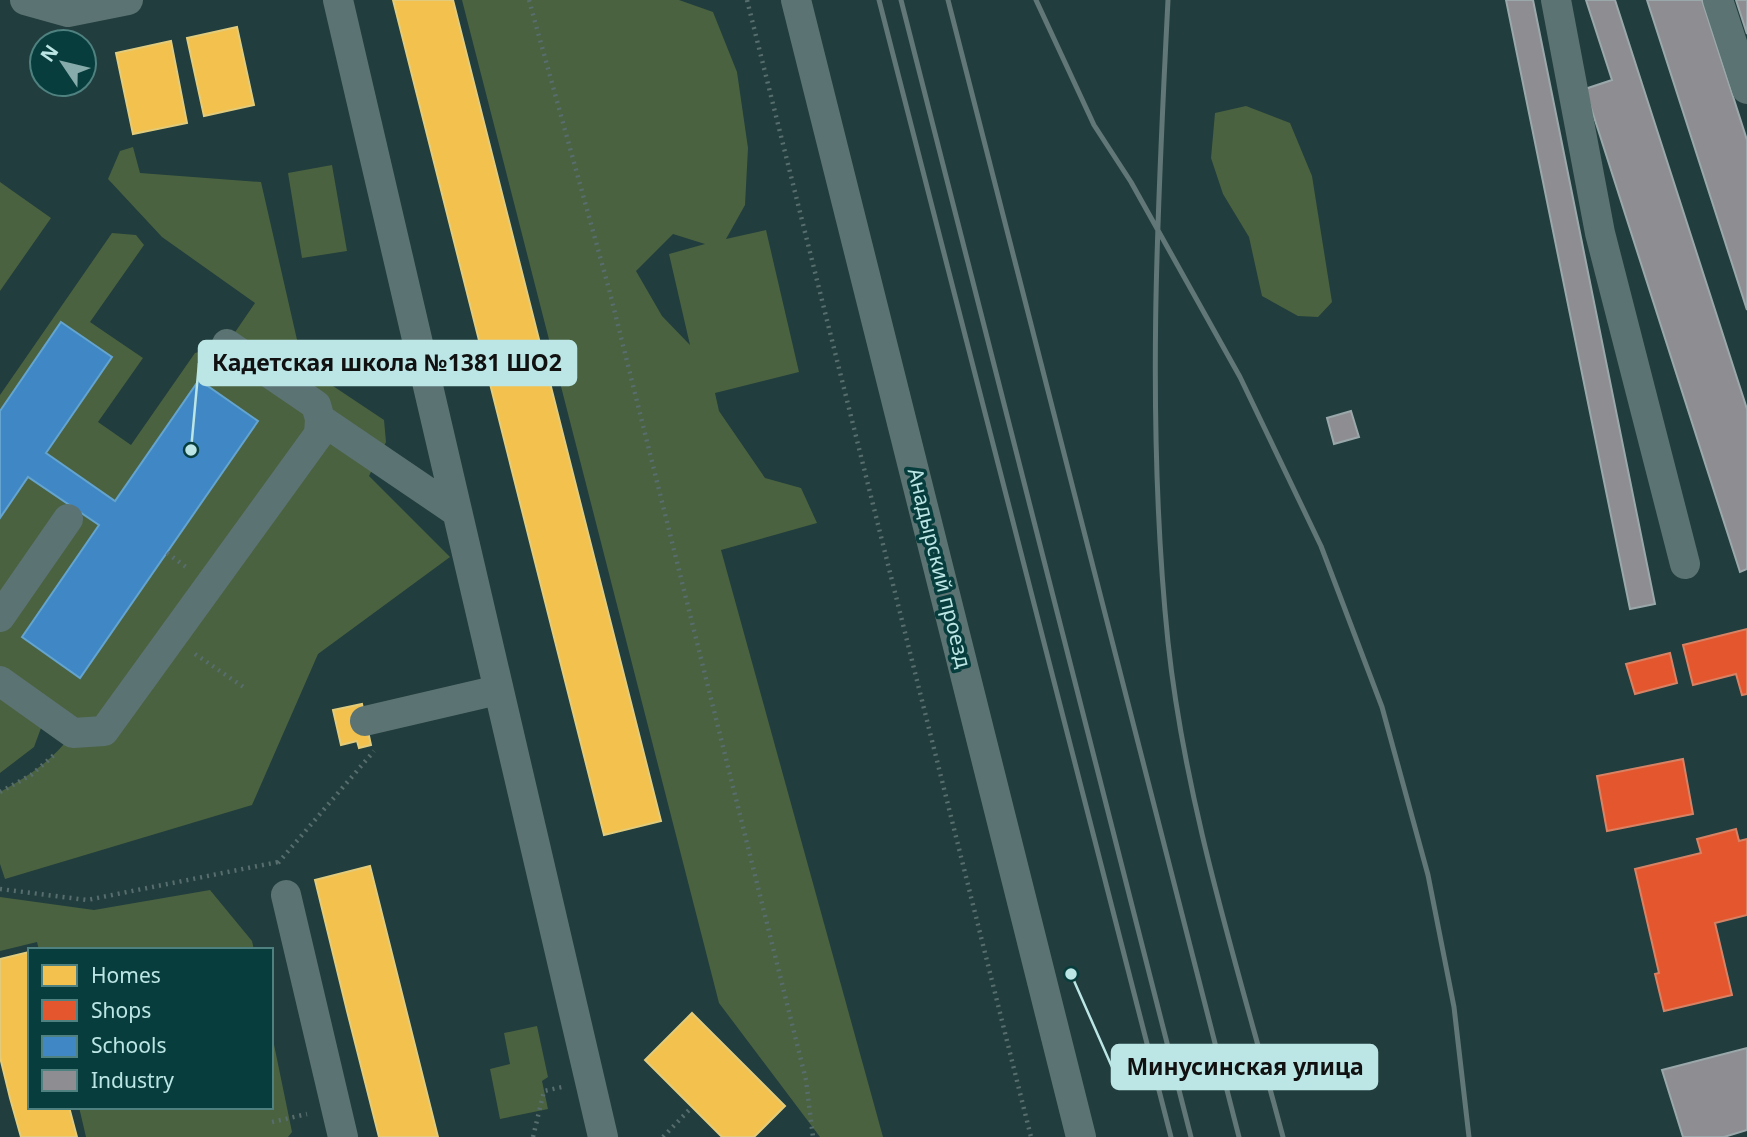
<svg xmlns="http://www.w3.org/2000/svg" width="1747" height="1137" font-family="'Noto Sans',sans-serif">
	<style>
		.green { fill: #4a6240; fill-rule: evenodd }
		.homes { fill: #f2c14e; stroke: #e2cc7b; stroke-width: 2 }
		.shops { fill: #e4572e; stroke: #d88265; stroke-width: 2 }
		.schools { fill: #3f88c5; stroke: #64a4cf; stroke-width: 2 }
		.industry { fill: #8d8d92; stroke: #9ba8ab; stroke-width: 2 }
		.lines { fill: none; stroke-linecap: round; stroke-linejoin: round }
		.path { stroke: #586d6d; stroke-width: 4.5; stroke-dasharray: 2 5; stroke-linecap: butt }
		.minor { stroke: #5c7373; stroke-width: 30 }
		.rail { stroke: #627777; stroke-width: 5 }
		.labels { text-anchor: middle; stroke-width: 7; stroke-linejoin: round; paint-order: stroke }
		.street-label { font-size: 21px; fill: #bce6e5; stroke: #073e3d }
		.leader { fill: none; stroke: #bce6e5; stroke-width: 2.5 }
		.callout-dot { fill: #bce6e5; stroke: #073e3d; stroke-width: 2.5 }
		.callout { fill: #bce6e5; stroke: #bce6e5; stroke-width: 2.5 }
		.callout-label { font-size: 23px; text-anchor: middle; font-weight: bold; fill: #111 }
	</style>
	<rect width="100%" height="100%" fill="#213d3d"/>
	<path class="green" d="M462,0H679L713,12L737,72L748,148L745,205L726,239L766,230L799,372L715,393L719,411L765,478L801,488L817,523L721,550L883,1137H820L719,1003ZM673,234L705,244L669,254L690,345L662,316L636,271Z
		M1246,106L1290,123L1312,176L1332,302L1318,317L1298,316L1262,296L1249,237L1223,194L1211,158L1215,113Z
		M133,147L140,173L261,182L303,366L384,420L386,442L369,476L450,557L318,654L252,805L5,879L0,864V792C29,776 53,760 73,733L0,681V518L28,477L99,525L22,637L80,678L115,501L46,453L61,323L0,411V395L112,233L136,235L144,245L90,322L143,358L98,422L131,445L195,353L227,344L255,303L162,237L108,179L120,151Z
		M332,165L347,251L302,258L288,173Z
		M0,182L51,218L0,291Z
		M0,697L41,728L34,747L0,773Z
		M210,890L252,941L254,950H39L37,942L0,951V897L94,910Z
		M537,1026L548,1077L542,1081L548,1109L500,1119L490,1069L510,1064L504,1033Z
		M271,1030L292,1132L288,1137H86L79,1107H271Z"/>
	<path class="homes" d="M393,0H453L661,821L604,835Z
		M237,27L254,105L204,116L187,38Z
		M171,41L187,123L133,134L116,53Z
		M362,704L371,745L359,748L357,741L341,745L333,710Z
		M370,866L438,1137H379L347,1011L315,880Z
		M29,952L30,1107H69L77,1137H21L10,1098L0,1057V959Z
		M692,1013L785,1106L754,1137H722L645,1060Z"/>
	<path class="shops" d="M1747,629V694L1742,695L1736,674L1693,685L1683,645Z
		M1670,653L1677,683L1635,694L1626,664Z
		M1683,759L1693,814L1607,831L1597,776Z
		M1736,829L1739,841L1747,839V915L1715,923L1732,995L1664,1011L1655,974L1659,973L1635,869L1701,853L1697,839Z"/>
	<path class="schools" d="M61,322L112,357L46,453L115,501L199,380L258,421L80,678L22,637L99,525L28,477L0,518V411Z"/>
	<path class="industry" d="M1506,0H1533L1655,604L1630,609Z
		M1586,0H1615L1747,409V569L1740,572L1585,89L1612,80Z
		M1647,0H1702L1747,140V310Z
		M1736,0H1747V34Z
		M1351,411L1359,437L1334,444L1327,418Z
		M1747,1048V1130L1724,1137H1683L1662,1070Z"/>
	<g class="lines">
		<path class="path" d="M529,0L609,289L806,1080L813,1137
			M747,0L1031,1137
			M167,553L186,567
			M195,654L245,688
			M0,792L31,775L54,755
			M278,863L374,751
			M0,889L87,900L278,862
			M272,1122L307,1114
			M533,1137L544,1091L562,1087
			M663,1137L692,1107"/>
		<path class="minor" d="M25,0L68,12L128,0
			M338,0L603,1137
			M796,0L1081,1137
			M1556,0L1600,233L1685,564
			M1718,0L1747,89
			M320,419L457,512
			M0,617L68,519
			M0,681L73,733L104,731L319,434L320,419L316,405L227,344
			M365,721L498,690
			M286,895L343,1137"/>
		<path class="rail" d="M879,0L1171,1137
			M901,0L1191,1137
			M948,0L1239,1137
			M1036,0L1094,125L1131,182L1240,377L1321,546L1382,707L1428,875L1454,1007L1469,1137
			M1168,0C1157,213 1146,429 1168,642C1186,810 1240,974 1283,1137"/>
	</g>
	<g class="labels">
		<g class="street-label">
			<text transform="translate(939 568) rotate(76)" y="7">Анадырский проезд</text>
		</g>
	</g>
	<path class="leader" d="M191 450L199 363M1071 974L1112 1067"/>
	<g class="callout-dot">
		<circle cx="191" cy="450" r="7"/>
		<circle cx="1071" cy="974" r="7"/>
	</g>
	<g class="callout">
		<rect x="199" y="341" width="377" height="44" rx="7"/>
		<rect x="1112" y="1045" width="265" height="44" rx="7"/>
	</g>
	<g class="callout-label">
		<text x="387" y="371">Кадетская школа №1381 ШО2</text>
		<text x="1245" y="1075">Минусинская улица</text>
	</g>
	<rect x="28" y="948" width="245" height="161" fill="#073e3d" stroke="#4f8180" stroke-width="2"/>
	<rect x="42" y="965" width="35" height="21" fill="#f2c14e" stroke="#4f8180" stroke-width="2"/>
	<text x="91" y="983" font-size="21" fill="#bce6e5">Homes</text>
	<rect x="42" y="1000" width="35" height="21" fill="#e4572e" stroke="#4f8180" stroke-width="2"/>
	<text x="91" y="1018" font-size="21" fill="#bce6e5">Shops</text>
	<rect x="42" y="1036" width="35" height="21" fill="#3f88c5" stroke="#4f8180" stroke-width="2"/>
	<text x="91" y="1053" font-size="21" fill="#bce6e5">Schools</text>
	<rect x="42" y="1070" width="35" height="21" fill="#8d8d92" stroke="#4f8180" stroke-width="2"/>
	<text x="91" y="1088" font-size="21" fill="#bce6e5">Industry</text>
	<g transform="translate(63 63) rotate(305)"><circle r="33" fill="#073e3d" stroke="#4f8180" stroke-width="2"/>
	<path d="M0-5L12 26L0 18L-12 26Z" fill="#86abaa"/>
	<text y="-10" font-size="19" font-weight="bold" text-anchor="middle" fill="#bce6e5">N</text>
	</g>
</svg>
